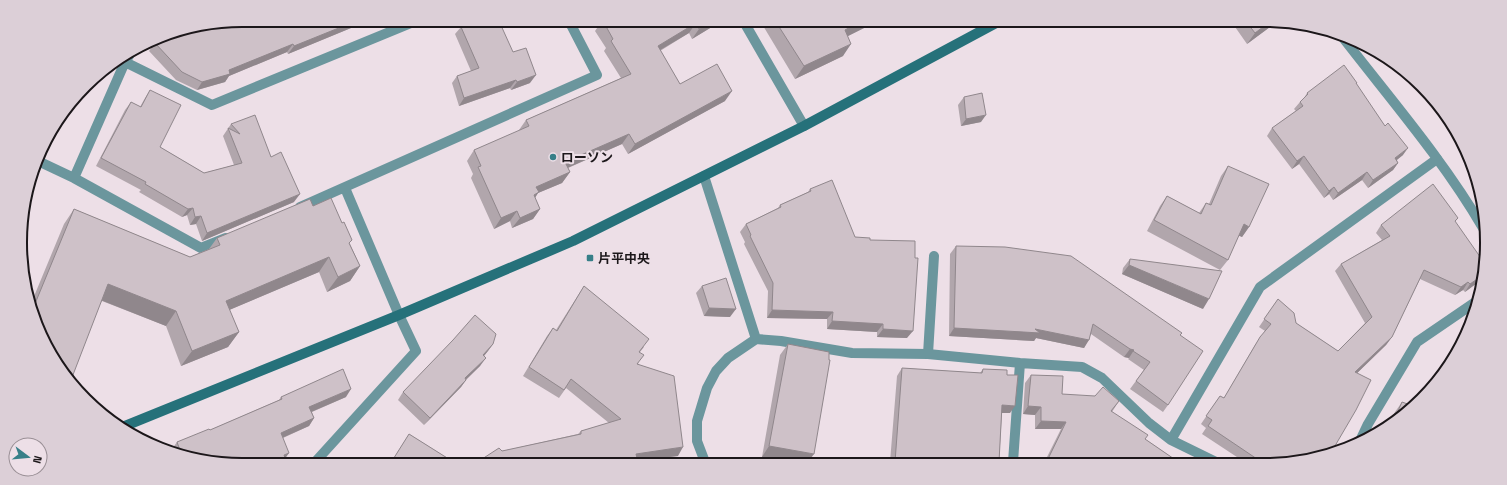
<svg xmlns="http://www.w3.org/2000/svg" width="1507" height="485" font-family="'Space Grotesk','Noto Sans JP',sans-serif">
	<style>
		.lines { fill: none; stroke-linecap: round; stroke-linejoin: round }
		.service { stroke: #6b969d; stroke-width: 10 }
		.minor { stroke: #6b969d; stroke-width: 10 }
		.tertiary { stroke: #6b969d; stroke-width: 10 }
		.secondary { stroke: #26717a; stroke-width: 10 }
		.wall { fill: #b1a6ac }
		.shaded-wall { fill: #90878c }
		.building { fill: #cec1c8; stroke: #90878c }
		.poi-dot { fill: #377f88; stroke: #eddfe7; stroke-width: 1.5 }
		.labels { text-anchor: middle; stroke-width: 4; stroke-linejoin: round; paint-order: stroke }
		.poi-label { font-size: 13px; font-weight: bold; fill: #1c171a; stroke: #eddfe7; text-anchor: start }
		.rim { fill: none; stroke: #1c171a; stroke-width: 2 }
	</style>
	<rect width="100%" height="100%" fill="#eddfe7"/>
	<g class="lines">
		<path class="service" d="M928,354L934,256"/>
		<path class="minor" d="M744,22L804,126
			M125,62L212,105L416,21
			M38,161L74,178L201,248L226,238
			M704,176L756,339
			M74,178L125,62L130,54
			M300,207L597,75L569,21
			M1171,440L1260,287L1437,159
			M1359,443L1368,424L1417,342L1477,301
			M316,461L416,351L399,315L345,188
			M705,462L697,441V421L707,388L716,371L728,358L756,339L781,341L852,353L928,354L1020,363L1082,367L1102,378L1149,423L1171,440L1218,463
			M1013,462L1020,363"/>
		<path class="tertiary" d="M1344,39C1392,101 1444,161 1483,228"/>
		<path class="secondary" d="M120,428L399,315L573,241L804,126L996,23"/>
	</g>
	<path class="wall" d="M602,21L720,22L692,39L689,33L660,51L680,84L725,101L628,154L622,144L568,168L570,172L562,183L538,193L535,198L540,209L533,219L512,228L510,221L494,229L471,178L473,174L467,161L474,150L520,131L519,130L526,120L621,78L604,51L606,48L595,31Z
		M763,22L874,23L848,36L843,56L795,79L762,24Z
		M1233,24H1274L1247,44Z
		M461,27L513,52L530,83L511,90L510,88L459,106L452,83L457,76L471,71L455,34Z
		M351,28L288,54L287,52L229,76L225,82L197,90L176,80L149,51L155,43Z
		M1357,83L1356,84L1403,155L1397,160L1398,163L1393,170L1368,188L1362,180L1333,200L1329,194L1324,198L1299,164L1292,169L1267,136L1272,128L1296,111L1294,109L1300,102L1304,98L1307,93Z
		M150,90L160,147L204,173L234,165L223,136L231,124L271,157L294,202L202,241L196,224L190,225L187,215L182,217L139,192L141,190L96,166L125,110L131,102L140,107L145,98Z
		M964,97L981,122L961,126L958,105Z
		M1228,166L1249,227L1242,237L1239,235L1228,260L1220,270L1147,231L1160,206L1167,196L1199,213L1206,203L1209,204L1221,176Z
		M810,189L855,237L870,240L907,338L877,337V332L827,329V319L767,318L768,291L744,244L745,242L740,232L746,224L778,208L780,205L808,192Z
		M313,206L350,244L360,266L350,281L327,292L319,272L229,310L239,332L228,347L181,366L166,326L102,301L58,366L30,306L64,224L74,209L190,257L209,249L217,238Z
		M1458,218L1455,222L1481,280L1465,292L1463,290L1455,295L1420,279L1392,337L1386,345L1357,373L1294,463H1246L1202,434L1206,428L1201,424L1220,396L1224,398L1255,345L1265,331L1259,327L1278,299L1296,323L1338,351L1365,323L1335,271L1341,264L1382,240L1376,233L1381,225Z
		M956,246L1180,335L1168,405L1163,412L1130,389L1144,370L1128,359L1129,358L1124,357L1091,334L1084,348L1036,338L1034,341L949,336L950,254Z
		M1130,259L1203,309L1122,274L1123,268Z
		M584,286L644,347L640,352L638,365L678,456L634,461L502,451L578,434L581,431L609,423L566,388L559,398L523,376L547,336L553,328L556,330Z
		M702,286L730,317L704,316L696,293Z
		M493,344L484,356L480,366L466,380L461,387L424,425L398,400L403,392Z
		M788,344L808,462H791L762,457L780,355Z
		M902,368L980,373L983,369L1007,375L1010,413H1002L999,462H890L897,376Z
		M1031,375L1062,394L1119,401L1112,412L1145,439L1180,463H1044L1061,429H1035V415L1023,414L1025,383Z
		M281,397H346L312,412L314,418L309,426L283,438L199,461L172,449L177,442L210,430L279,400Z
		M1402,402L1413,406L1390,422L1395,412Z
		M409,434L452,461H392Z"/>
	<path class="shaded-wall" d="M356,21L351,28L288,54L294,46Z
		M710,22H720L692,39L699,29Z
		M859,22L874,23L836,42L845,30Z
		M696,23L689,33L650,56L658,46Z
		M1267,24H1274L1247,44L1255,33Z
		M293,44L287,52L229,76L225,82L197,90L202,82L229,70Z
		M851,44L843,56L795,79L804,66Z
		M536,75L530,83L511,90L517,82Z
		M516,80L510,88L459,106L464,98Z
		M732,91L725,101L628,154L635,144Z
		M986,115L981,122L961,126L966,119Z
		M629,134L622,144L558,172L565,162Z
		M1408,148L1403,155L1390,165L1395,158Z
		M1304,156L1299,164L1292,169L1297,161Z
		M1398,163L1393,170L1368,188L1373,180Z
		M570,172L562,183L538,193L532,202L536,187Z
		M1367,172L1362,180L1333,200L1338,193Z
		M1334,187L1329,194L1324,198L1329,191Z
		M300,194L294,202L202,241L207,233Z
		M193,208L187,215L182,217L188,209Z
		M540,209L533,219L512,228L520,218Z
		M517,211L510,221L494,229L501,218Z
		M201,216L196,224L190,225L195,217Z
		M1244,224L1249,227L1242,237L1237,235Z
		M329,257L319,272L215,316L226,301Z
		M1129,265L1209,299L1203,309L1122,274Z
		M360,266L350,281L327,292L338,277Z
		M1483,275V278L1481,280L1465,292L1470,284Z
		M1468,282L1463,290L1455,295L1461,287Z
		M108,284L176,311L166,326L98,299Z
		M709,308L736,309L730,317L704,316Z
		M772,310L833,312L827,319L767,318Z
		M832,321L883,324L877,332L827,329Z
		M954,328L1035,329L1089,340L1084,348L1036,338L1034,341L949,336Z
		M883,329L913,331L907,338L877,337Z
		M239,332L228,347L181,366L192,351Z
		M1392,337L1386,345L1350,380L1355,372Z
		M493,344L488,351L478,363L483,355Z
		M1130,349L1134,350L1129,358L1124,357Z
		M486,358L480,366L459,386L465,378Z
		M466,380L461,387L424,425L430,418Z
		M351,389L346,397L304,415L309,407Z
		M1002,405L1015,406L1010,413H997Z
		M1028,406L1041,407L1035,415L1023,414Z
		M314,418L309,426L275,441L281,433Z
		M1041,421L1066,422L1061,429H1035Z
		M769,446L814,454L808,462H791L762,457Z
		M683,447L678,456L634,461L599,462L636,454Z
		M289,453L284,460V455Z"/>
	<path class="building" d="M242,20H356V21L294,46L293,44L229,70L230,74L202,82L182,72L155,43L163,36Z
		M473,21H499L513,52L526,48L536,75L517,82L516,80L464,98L457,76L479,68L461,27Z
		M603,21L710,22L699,29L696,23L658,46L680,84L717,64L732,91L635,144L629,134L565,162L570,172L536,187L539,192L534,195L540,209L520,218L517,211L501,218L478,167L481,166L474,150L529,126L526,120L631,74L611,41L613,39Z
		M776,22H859L845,30L851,44L804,66Z
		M1248,24H1267L1255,33Z
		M1344,65L1357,83H1356L1385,126L1388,123L1408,148L1395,158L1398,163L1373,180L1367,172L1338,193L1334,187L1329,191L1304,156L1297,161L1272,128L1303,106L1300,102L1308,94L1307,93Z
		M150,90L181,105L160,147L204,173L242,163L228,128L240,134L231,124L255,115L271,157L281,152L300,194L207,233L201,216L195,217L193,208L188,209L145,184L146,182L101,158L131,102L141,107Z
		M982,93L986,115L966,119L964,97Z
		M1228,166L1269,184L1249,227L1244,224L1228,260L1154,220L1167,196L1201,214L1206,203L1211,205Z
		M832,180L855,237L870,238V240L915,241V258H918L913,331L883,329V324L832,321L833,312L772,310L773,283L750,236L751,235L746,224L781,207L780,205L811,191L810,189Z
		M1433,184L1458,218L1455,221L1483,261V275L1470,284L1468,282L1461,287L1424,270L1392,337L1355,372L1371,380L1356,410L1332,451L1294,463H1263L1208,426L1212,420L1206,416L1220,396L1224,398L1260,337L1271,324L1264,319L1278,299L1294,313L1296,323L1338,351L1372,317L1341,264L1390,236L1381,225Z
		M331,198L342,223L344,222L352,240L349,243L360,266L338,277L329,257L226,301L239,332L192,351L176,311L108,284L71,380L58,366L32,311L74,209L190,257L220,245L217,238L310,199L313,206Z
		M956,246L1005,247L1071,256L1182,333L1180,335L1203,351L1168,405L1136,381L1150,362L1133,351L1134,350L1130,349L1093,324L1089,340L1035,329L1040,333L954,328Z
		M1130,259L1222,271L1209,299L1129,265Z
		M726,278L736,309L709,308L702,286Z
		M584,286L649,339L639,352L644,355L637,364L674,376L683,447L636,454L637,458L600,462L479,461L499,448L502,451L581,434V431L621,419L571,379L564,390L529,367L553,328L557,331Z
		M475,315L496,334L493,344L483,355L486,358L465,378L466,380L430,418L403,392L453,340Z
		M788,344L829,352V360H830L814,454L769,446Z
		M902,368L982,373L983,369L1007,370V375H1018L1015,406L1002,405L999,462H895Z
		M343,369L351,389L309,407L314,418L281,433L289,453L284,455L286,461H199L181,453L177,442L209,429L210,430L282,399L281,397Z
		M1031,375L1063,376L1062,394L1095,396L1103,387L1119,401L1111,411L1148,435L1145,439L1180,463H1046L1066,422L1041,421V407L1028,406Z
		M1402,402L1413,406L1394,420Z
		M409,434L452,461H392Z"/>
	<g class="poi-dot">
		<circle cx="553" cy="157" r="4"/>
		<rect x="586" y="254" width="8" height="8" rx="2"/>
	</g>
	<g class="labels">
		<g class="poi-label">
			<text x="561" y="162">ローソン</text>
			<text x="598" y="263">片平中央</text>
		</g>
	</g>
	<path d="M0 0H1507V485H0ZM242 27H1265A215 215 0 0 1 1480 242V243A215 215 0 0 1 1265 458H242A215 215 0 0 1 27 243V242A215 215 0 0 1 242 27Z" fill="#dccfd7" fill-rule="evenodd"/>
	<path class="rim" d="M242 27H1265A215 215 0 0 1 1480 242V243A215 215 0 0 1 1265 458H242A215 215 0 0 1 27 243V242A215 215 0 0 1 242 27Z"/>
	<g transform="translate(28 457) rotate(106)"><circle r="19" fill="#eddfe7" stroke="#998f95"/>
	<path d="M0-3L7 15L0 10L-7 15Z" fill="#377f88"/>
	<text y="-6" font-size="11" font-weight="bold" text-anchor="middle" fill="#1c171a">N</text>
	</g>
</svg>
